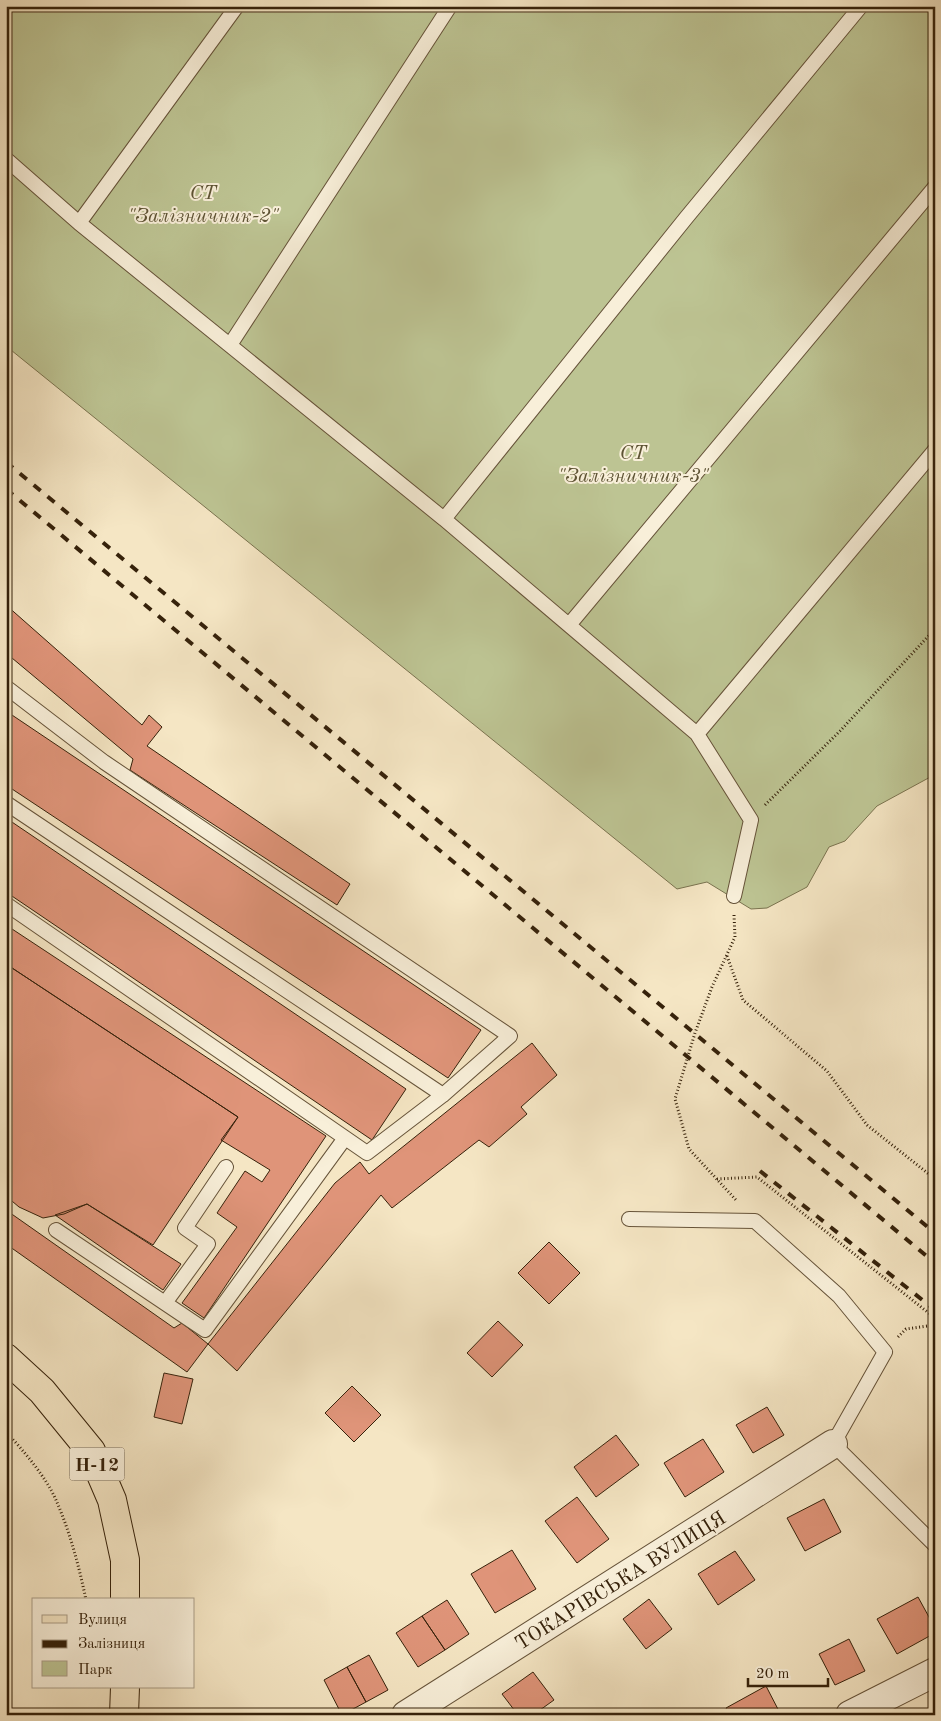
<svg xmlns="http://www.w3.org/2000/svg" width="941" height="1721" font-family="'Old Standard TT',serif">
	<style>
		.green { fill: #bdc493; stroke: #7a734f }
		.building { fill: #df9479; stroke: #36220b }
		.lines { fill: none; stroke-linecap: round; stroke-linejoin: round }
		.lane-casing { stroke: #665339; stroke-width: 16 }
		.street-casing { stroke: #665339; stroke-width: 30 }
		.primary-casing { stroke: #36220b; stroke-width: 30 }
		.path { stroke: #36220b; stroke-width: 3; stroke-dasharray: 1 2.5; stroke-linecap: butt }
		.lane { stroke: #f8efd9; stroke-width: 14 }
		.street { stroke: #f8efd9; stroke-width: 28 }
		.primary { stroke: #f5e6c4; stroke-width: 28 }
		.rail { stroke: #36220b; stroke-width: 4; stroke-dasharray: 9 9; stroke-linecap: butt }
		.labels { text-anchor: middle; stroke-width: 4; stroke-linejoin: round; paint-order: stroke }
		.shield { fill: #f8efd9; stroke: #706049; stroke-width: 1 }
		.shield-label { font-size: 19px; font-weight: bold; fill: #36220b }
		.park-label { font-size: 20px; font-style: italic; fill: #5e5334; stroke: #f8efd9 }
		.street-label { font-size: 20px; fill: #36220b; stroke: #f8efd9 }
	</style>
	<rect width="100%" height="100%" fill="#f5e6c4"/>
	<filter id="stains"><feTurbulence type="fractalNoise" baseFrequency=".004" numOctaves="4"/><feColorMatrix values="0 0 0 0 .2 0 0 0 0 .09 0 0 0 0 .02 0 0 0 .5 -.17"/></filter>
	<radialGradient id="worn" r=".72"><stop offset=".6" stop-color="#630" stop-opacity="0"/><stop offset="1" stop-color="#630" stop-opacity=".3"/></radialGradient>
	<path class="green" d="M6,6H935L934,775L877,806L845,841L829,847L807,887L767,908L751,909L707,882L677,889L6,346Z"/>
	<path class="building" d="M6,605L142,725L149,715L162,727L147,746L350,884L337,905L130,770L133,759L6,653Z
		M6,711L481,1030L448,1078L6,785Z
		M6,818L406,1089L372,1140L6,892Z
		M6,925L326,1136L204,1318L182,1303L237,1227L217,1213L245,1171L262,1182L270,1170L221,1140L238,1117L6,964Z
		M6,964L238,1117L153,1245L87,1204L64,1214L43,1218L19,1207L6,1196Z
		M532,1043L557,1075L521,1107L527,1114L489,1147L479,1140L392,1208L381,1195L237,1371L208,1344L335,1183L360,1162L369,1174Z
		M87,1204L181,1264L163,1290L55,1215Z
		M6,1210L174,1328L182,1323L208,1344L187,1372L6,1244Z
		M549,1242L580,1273L549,1304L518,1273Z
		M498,1321L523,1345L492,1377L467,1353Z
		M164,1373L193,1379L182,1424L154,1417Z
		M352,1386L381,1415L354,1442L325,1413Z
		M767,1407L784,1435L753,1453L736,1425Z
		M616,1435L639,1465L596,1497L574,1467Z
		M703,1439L724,1472L685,1497L664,1463Z
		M577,1497L609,1539L577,1563L545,1521Z
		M824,1499L841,1532L805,1551L787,1518Z
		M512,1550L536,1589L495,1613L471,1574Z
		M735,1551L755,1580L718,1605L698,1574Z
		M918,1597L935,1628V1633L897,1654L877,1619Z
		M649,1599L672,1629L646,1649L623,1619Z
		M447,1600L469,1634L445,1650L422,1616Z
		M422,1616L445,1650L418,1667L396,1633Z
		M849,1639L865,1671L835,1685L819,1654Z
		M369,1655L388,1690L366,1702L347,1667Z
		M347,1667L366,1702L342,1715L324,1680Z
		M533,1672L554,1700L533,1715H518L502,1694Z
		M766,1686L781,1715H730L726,1708Z"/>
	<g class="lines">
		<g class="lane-casing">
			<path id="lane" d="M6,159L79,223L444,519L697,734L751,820L734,896
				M79,223L237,6
				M230,345L450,6
				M444,519L686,218L861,6
				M569,625L935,187
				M6,687L104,762L510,1036L443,1095L367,1153L6,904
				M697,734L935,450
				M6,803L443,1095
				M629,1219L755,1221L839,1296L885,1352L833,1444L935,1545
				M56,1230L205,1330L345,1138
				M165,1303L208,1244L185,1228L226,1167"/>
		</g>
		<g class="street-casing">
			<path id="street" d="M406,1715L833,1444
				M850,1715L935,1672"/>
		</g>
		<g class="primary-casing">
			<path id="primary" d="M6,1358L42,1391L91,1451L112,1500L125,1560V1600
				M124,1715L125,1687"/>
		</g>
		<path class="path" d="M765,805L840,731L935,629
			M734,915L735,937L712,987L695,1033L675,1099L689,1149L736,1200
			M727,956L743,1000L827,1071L867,1125L935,1179
			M717,1179L757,1177L935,1318
			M898,1337L906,1329L935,1325
			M6,1432C23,1450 46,1477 56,1500C70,1532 79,1566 86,1600"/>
		<use href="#lane" class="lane"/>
		<use href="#street" class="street"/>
		<use href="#primary" class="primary"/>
		<path class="rail" d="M6,462L935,1233
			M6,489L935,1263
			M760,1171L935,1310"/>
	</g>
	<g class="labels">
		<rect class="shield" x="69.5" y="1447.5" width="55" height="33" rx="4"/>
		<g class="shield-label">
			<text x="97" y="1471">Н-12</text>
		</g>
		<g class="park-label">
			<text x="203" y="199">СТ<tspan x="203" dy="23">"Залізничник-2"</tspan></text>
			<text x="633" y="459">СТ<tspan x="633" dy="23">"Залізничник-3"</tspan></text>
		</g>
		<g class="street-label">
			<text transform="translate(620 1580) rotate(-32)" y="7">ТОКАРІВСЬКА ВУЛИЦЯ</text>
		</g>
	</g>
	<rect width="941" height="1721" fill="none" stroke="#f5e6c4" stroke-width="25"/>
	<rect x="8" y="8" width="926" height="1706" fill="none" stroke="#36220b" stroke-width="2.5"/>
	<rect x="12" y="12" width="916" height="1696" fill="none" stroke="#36220b"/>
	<rect x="32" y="1598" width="162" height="90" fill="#f8efd9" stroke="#aa9d87"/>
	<rect x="42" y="1615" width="25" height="8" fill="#f5e6c4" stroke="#aa9d87"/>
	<text x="78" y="1624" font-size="15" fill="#36220b">Вулиця</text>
	<rect x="42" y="1640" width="25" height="8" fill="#36220b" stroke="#aa9d87"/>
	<text x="78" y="1648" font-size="15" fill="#36220b">Залізниця</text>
	<rect x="42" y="1661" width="25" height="15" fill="#bdc493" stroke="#aa9d87"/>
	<text x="78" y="1674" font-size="15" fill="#36220b">Парк</text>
	<path d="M748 1678v8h80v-8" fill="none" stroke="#36220b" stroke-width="2.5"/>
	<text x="756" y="1678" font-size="15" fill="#36220b" stroke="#f8efd9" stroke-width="4" paint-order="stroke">20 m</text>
	<rect width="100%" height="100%" filter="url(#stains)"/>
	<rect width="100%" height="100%" fill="url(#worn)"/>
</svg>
